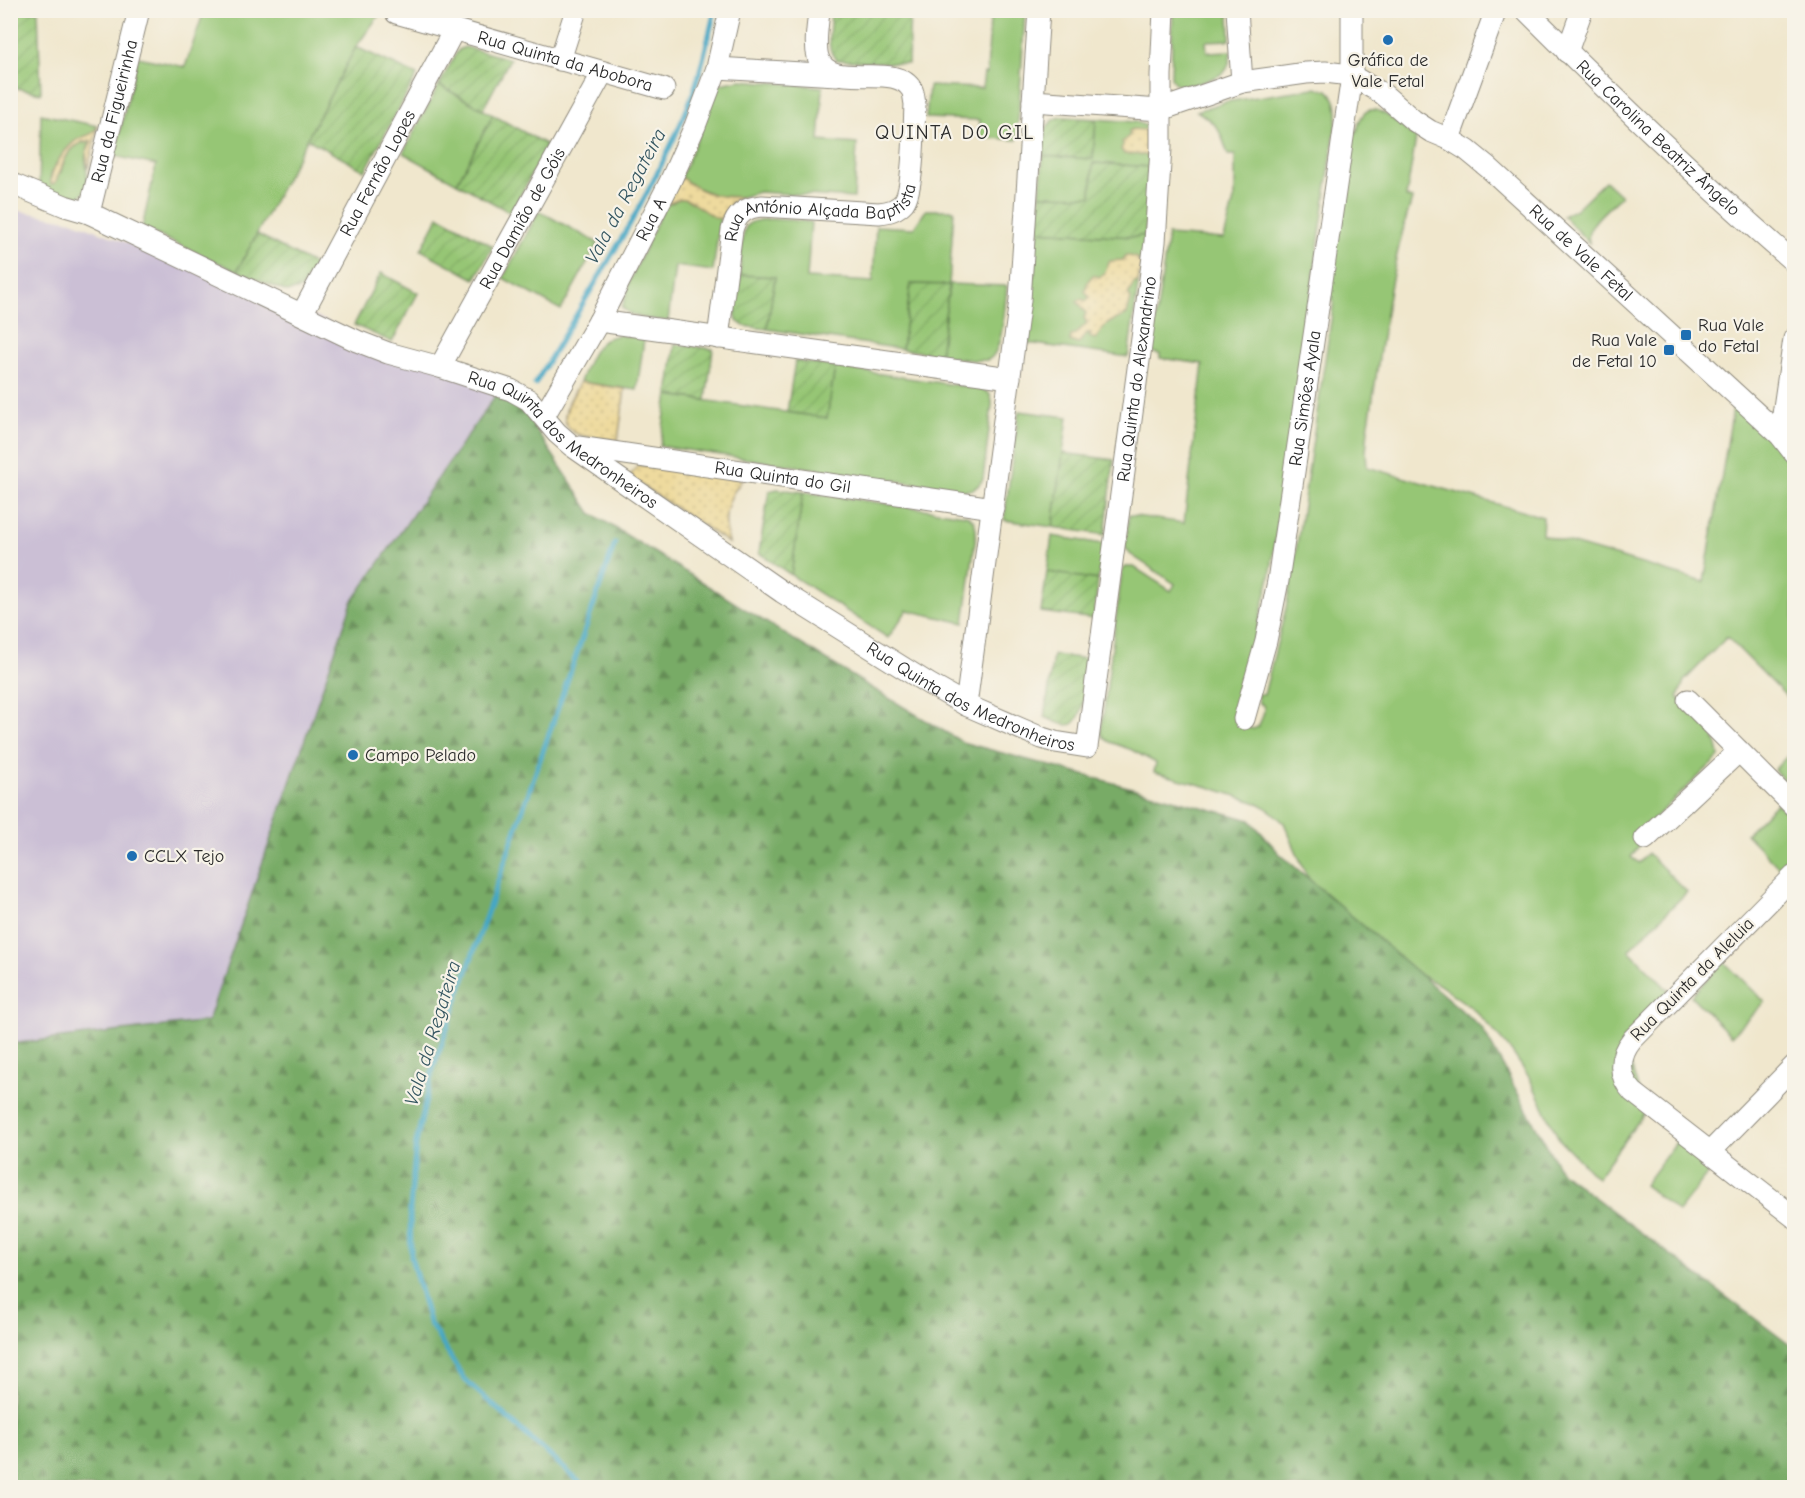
<svg xmlns="http://www.w3.org/2000/svg" width="1805" height="1498" font-family="'Comic Neue',sans-serif">
	<style>
		.industrial { fill: #cbbfd5 }
		.grass { fill: #96c675; stroke: #607850; stroke-width: 1.5 }
		.forest { fill: url(#forest-firs); stroke: #526b48; stroke-width: 1.5 }
		.sand { fill: url(#sand-dots); stroke: #8c8264; stroke-width: 1.5 }
		.garden { fill: url(#garden-furrows); stroke: #607850; stroke-width: 1.5 }
		.lines { fill: none; stroke-linecap: round; stroke-linejoin: round }
		.stream { stroke: #45a7c5; stroke-width: 5 }
		.minor-casing { stroke: #8e897c; stroke-width: 23 }
		.minor { stroke: #fff; stroke-width: 21 }
		.poi-dot { fill: #1f6fb2; stroke: #f7f3e8; stroke-width: 2 }
		.labels { text-anchor: middle; stroke-width: 4.5; stroke-linejoin: round; paint-order: stroke }
		.poi-label { font-size: 18px; fill: #2b2b2b; stroke: #f7f3e8; text-anchor: start }
		.street-label { font-size: 18px; fill: #2b2b2b; stroke: #f7f3e8 }
		.neighbourhood-label { font-size: 20px; letter-spacing: 1.5px; fill: #2b2b2b; stroke: #f7f3e8 }
		.water-label { font-size: 20px; font-style: italic; fill: #345661; stroke: #f7f3e8 }
	</style>
	<defs>
		<pattern id="forest-firs" width="22" height="20" patternUnits="userSpaceOnUse" patternTransform="scale(1.5)"><rect width="22" height="20" fill="#78ab66"/><path d="M5 1l3.5 6h-7zM16 11l3.5 6h-7z" fill="#638b54"/></pattern>
		<pattern id="sand-dots" width="8" height="8" patternUnits="userSpaceOnUse" patternTransform="scale(1.5)"><rect width="8" height="8" fill="#eeda9e"/><path d="M2 2h.1M6 6h.1" fill="none" stroke="#cb8" stroke-width="1.8" stroke-linecap="round"/></pattern>
		<pattern id="garden-furrows" width="10" height="10" patternUnits="userSpaceOnUse" patternTransform="scale(1.5)"><rect width="10" height="10" fill="#96c675"/><path d="M-1 1l2-2M0 10L10 0M9 11l2-2" fill="none" stroke="#81aa65"/></pattern>
	</defs>
	<rect width="100%" height="100%" fill="#f7f3e8"/>
	<filter id="ink" filterUnits="userSpaceOnUse"><feTurbulence type="fractalNoise" baseFrequency=".0167" numOctaves="2"/><feDisplacementMap in="SourceGraphic" scale="12" xChannelSelector="R" yChannelSelector="G"/><feConvolveMatrix kernelMatrix="1 2 1 2 8 2 1 2 1" color-interpolation-filters="sRGB"/></filter>
	<filter id="wash" filterUnits="userSpaceOnUse"><feTurbulence type="fractalNoise" baseFrequency=".008" numOctaves="4" result="noise"/><feDisplacementMap in="SourceGraphic" scale="24" xChannelSelector="R" yChannelSelector="G"/><feGaussianBlur stdDeviation="1.35" result="paint"/><feColorMatrix in="noise" values="0 0 0 0 0 0 0 0 0 0 0 0 0 0 0 0 0 1.4 0 .05"/><feComposite in="paint" operator="in"/></filter>
	<g filter="url(#wash)">
		<rect width="100%" height="100%" fill="#f0e7cd"/>
		<path class="industrial" d="M10,209L72,221L500,389L352,602L208,1021L11,1044Z"/>
		<path class="grass" d="M204,11H382L356,47L237,271L142,228L156,165L114,156L138,57L185,67Z
			M910,11H1025L1017,140L979,137L980,120L926,118L929,86L982,88L984,73H987L990,19L910,16Z
			M1173,11H1229L1230,40L1206,41L1207,52L1231,51C1230,58 1230,64 1226,70C1221,77 1190,87 1181,86C1176,85 1173,82 1171,78Z
			M741,80L823,87L819,141L857,144L854,198L759,192L741,197L717,196L693,186L681,177L720,84Z
			M439,85L493,115L457,183L403,153Z
			M1314,88L1328,90C1336,99 1337,105 1337,116L1270,577L1236,714L1241,725L1253,729L1258,727C1261,720 1266,712 1263,705L1259,703L1257,694L1264,695L1286,608L1293,571L1334,301L1328,299L1353,132H1357C1365,85 1397,125 1416,138L1406,197L1412,199C1388,273 1381,352 1368,429L1366,452L1367,467L1543,517L1542,535L1704,582L1733,408L1737,405L1773,439L1794,463V704L1727,637L1684,681L1678,697C1695,715 1718,732 1719,757L1642,830L1638,847L1631,857L1639,863L1648,853L1687,892L1629,950L1669,991L1623,1039L1645,1112L1597,1178L1559,1139L1529,1077L1512,1052L1486,1022L1472,1008L1438,984L1402,966L1330,912L1306,874L1284,823L1272,812L1260,804L1215,789L1154,772L1156,763L1132,750L1110,742L1104,738L1101,732L1122,572L1125,567H1134L1171,591L1175,584L1130,554L1125,547L1129,515L1184,523L1203,364L1160,358V354L1151,352L1168,235L1224,239L1235,196V155H1228C1220,130 1220,126 1197,111L1225,102Z
			M41,114L98,126C91,139 83,134 74,142C64,150 53,166 50,179L61,172C64,155 73,144 91,139C90,145 87,148 86,154C83,168 95,185 79,197H71L39,188Z
			M1096,119L1136,122L1146,126L1150,138L1149,167L1093,163L1091,197L1040,195L1043,156L1093,159Z
			M1605,181L1621,196C1610,207 1581,228 1590,244L1563,216L1576,209Z
			M680,198C695,200 707,213 720,219L713,271L675,266L668,321C654,319 631,319 622,307L627,293L629,283L664,207Z
			M926,210H954L949,284L1007,286C1005,301 1003,357 987,360C972,362 954,357 940,355L949,285L911,284L902,349L767,329L775,277L740,275C741,262 741,237 746,227C753,214 797,221 811,222L807,278L873,282L876,226L914,228Z
			M539,211L598,243L561,310L503,278Z
			M1038,231L1134,237L1145,235L1128,357L1028,343Z
			M620,335L644,339L637,390L580,382C588,361 595,337 620,335Z
			M835,367L981,389C990,392 992,396 992,405L983,479C977,489 972,491 960,490L660,446L668,395L827,418Z
			M1019,411L1068,417L1053,527L1004,520Z
			M803,492L966,515C975,519 976,525 976,534L964,623L907,610L888,638L791,575Z
			M1052,536L1103,544L1098,580L1047,572Z
			M1794,749V790L1774,770Z
			M1777,803L1794,820V860L1783,872L1746,834Z
			M1724,962L1765,1002L1731,1036L1691,996Z
			M1677,1141L1712,1168L1678,1212L1644,1185Z"/>
		<path class="forest" d="M500,389L514,396L591,513L857,679L962,742L1250,820L1280,854L1482,1028L1561,1172L1794,1348V1487L1309,1488L1184,1485L1182,1488L11,1487L10,1044L208,1021L352,602Z"/>
		<path class="sand" d="M98,126L88,169L86,153L91,142L90,140L85,144V141C62,151 65,164 55,183L51,184C49,170 64,151 74,142C83,134 90,139 98,126Z
			M1146,126L1150,138L1149,158L1145,155L1124,154L1121,149L1123,145L1122,142L1130,135L1129,131L1133,129L1145,130Z
			M681,177C698,192 719,198 741,197L732,202L720,219C714,217 708,214 703,210C686,199 683,193 664,207Z
			M1126,255L1137,258L1141,264L1138,282L1134,283L1128,295L1131,299L1127,314C1120,319 1111,320 1105,326C1101,330 1100,335 1095,339L1089,337L1091,333H1087L1078,344L1070,341L1071,336L1078,332L1087,323L1084,318L1086,313L1077,301L1081,299L1087,301L1089,297L1085,291L1088,281L1093,275L1099,277L1104,274L1110,261L1123,260Z
			M580,382L625,389L618,440C602,438 565,440 565,418C565,406 575,392 580,382Z
			M638,465L742,479C739,485 735,489 732,495C724,511 724,527 729,543L629,477Z"/>
		<path class="garden" d="M10,11H38L41,93L11,87Z
			M831,11H910L908,64L837,60C824,50 831,26 831,11Z
			M356,47L417,75L365,171L307,139Z
			M465,47L510,59L483,109L439,85L457,52L460,49Z
			M493,115L547,145L511,213L457,183Z
			M1061,117L1096,119L1093,159L1043,156C1044,139 1042,122 1061,117Z
			M1093,163L1149,167L1145,235L1134,237L1038,231L1040,195L1091,196Z
			M439,216L493,246L475,279L421,250Z
			M257,234L315,265L301,289L287,292L237,271Z
			M381,273L418,293L392,342L354,325Z
			M740,275L775,277L767,329L744,326L737,321L735,312Z
			M911,284L949,285L940,355L902,349Z
			M675,344L713,349L706,400L668,395Z
			M795,361L835,367L827,418L787,412Z
			M1063,453L1114,460L1105,535L1053,527Z
			M777,489L803,492L791,575L759,553L769,491Z
			M1047,572L1098,580L1094,619L1041,612Z
			M1053,655L1088,659C1086,674 1086,726 1068,725C1060,725 1052,720 1045,717Z"/>
		<g class="lines">
			<path class="stream" d="M535,384C586,296 644,210 684,116C699,82 706,46 715,10
				M586,1488L464,1379L429,1322L411,1257L410,1209L416,1143L433,1069L615,543"/>
		</g>
	</g>
	<g filter="url(#ink)">
		<g class="lines">
			<g class="minor-casing">
				<g id="minor">
					<path d="M1237,10L1242,82"/>
					<path id="s1" d="M1526,10C1613,97 1701,182 1794,262"/>
					<path id="s2" d="M396,13L664,89"/>
					<path d="M1567,52L1582,10"/>
					<path d="M560,60L576,10"/>
					<path d="M717,68L837,75"/>
					<path id="s3" d="M1033,101L1160,110L1242,82L1306,73L1325,72L1342,74L1352,76L1383,94L1413,120L1430,131L1449,139L1467,150L1489,168L1780,435L1794,453"/>
					<path d="M1449,139L1496,10"/>
					<path id="s4" d="M10,183L65,206L89,213L357,341L388,353L440,367L511,390L529,400L557,433L572,446L782,592L929,684L966,705L1042,738L1055,742L1087,747L1155,242L1161,148V75L1164,10"/>
					<path id="s5" d="M89,213L139,10"/>
					<path id="s6" d="M302,314L454,30"/>
					<path d="M599,321L1010,378"/>
					<path id="s7" d="M718,338L732,230C736,214 746,207 762,206L879,213C889,212 897,210 904,202C914,188 914,124 915,104C914,100 914,94 912,90C895,59 829,94 818,57C814,43 818,25 819,10"/>
					<path id="s8" d="M440,367L603,72"/>
					<path id="s9" d="M544,416L599,321L670,182L695,126L717,68L730,10"/>
					<path d="M1780,435L1794,339"/>
					<path id="s10" d="M578,447L993,508"/>
					<path d="M1688,700L1794,806"/>
					<path d="M966,705L1020,300L1039,10"/>
					<path id="s11" d="M1244,719L1266,641L1278,581L1352,76V10"/>
					<path d="M1645,839L1739,751"/>
					<path d="M1794,876L1632,1040C1618,1057 1618,1076 1633,1092L1794,1217"/>
					<path d="M1711,1151L1794,1066"/>
				</g>
			</g>
			<use href="#minor" class="minor"/>
		</g>
	</g>
	<g class="poi-dot">
		<circle cx="1388" cy="40" r="6"/>
		<rect x="1680" y="329" width="12" height="12" rx="3"/>
		<rect x="1663" y="344" width="12" height="12" rx="3"/>
		<circle cx="353" cy="755" r="6"/>
		<circle cx="132" cy="856" r="6"/>
	</g>
	<g class="labels">
		<g class="poi-label">
			<text x="1388" y="66" text-anchor="middle">Gráfica de<tspan x="1388" dy="21">Vale Fetal</tspan></text>
			<text x="1698" y="331">Rua Vale<tspan x="1698" dy="21">do Fetal</tspan></text>
			<text x="1657" y="346" text-anchor="end">Rua Vale<tspan x="1657" dy="21">de Fetal 10</tspan></text>
			<text x="365" y="761">Campo Pelado</text>
			<text x="144" y="862">CCLX Tejo</text>
		</g>
		<g class="street-label">
			<text dy="6" stroke="none"><textPath href="#s2" startOffset="176">Rua Quinta da Abobora</textPath></text>
			<text dy="6" stroke="none"><textPath href="#s5" startOffset="105">Rua da Figueirinha</textPath></text>
			<text dy="6" stroke="none"><textPath href="#s1" startOffset="184">Rua Carolina Beatriz Ângelo</textPath></text>
			<text dy="6" stroke="none"><textPath href="#s6" startOffset="160">Rua Fernão Lopes</textPath></text>
			<text dy="6" stroke="none"><textPath href="#s7" startOffset="206">Rua António Alçada Baptista</textPath></text>
			<text dy="6" stroke="none"><textPath href="#s8" startOffset="170">Rua Damião de Góis</textPath></text>
			<text dy="6" stroke="none"><textPath href="#s9" startOffset="224">Rua A</textPath></text>
			<text dy="6" stroke="none"><textPath href="#s3" startOffset="616">Rua de Vale Fetal</textPath></text>
			<text dy="6" stroke="none"><textPath href="#s4" startOffset="1599">Rua Quinta do Alexandrino</textPath></text>
			<text dy="6" stroke="none"><textPath href="#s11" startOffset="327">Rua Simões Ayala</textPath></text>
			<text dy="6" stroke="none"><textPath href="#s4" startOffset="614">Rua Quinta dos Medronheiros</textPath></text>
			<text dy="6" stroke="none"><textPath href="#s10" startOffset="207">Rua Quinta do Gil</textPath></text>
			<text dy="6" stroke="none"><textPath href="#s4" startOffset="1100">Rua Quinta dos Medronheiros</textPath></text>
			<text transform="translate(1692 979) rotate(-45)" y="6">Rua Quinta da Aleluia</text>
		</g>
		<g class="neighbourhood-label">
			<text x="955" y="139">QUINTA DO GIL</text>
		</g>
		<g class="water-label">
			<text transform="translate(625 196) rotate(-62)" y="7">Vala da Regateira</text>
			<text transform="translate(432 1033) rotate(-73)" y="7">Vala da Regateira</text>
		</g>
	</g>
	<rect width="1805" height="1498" fill="none" stroke="#f7f3e8" stroke-width="36"/>
</svg>
